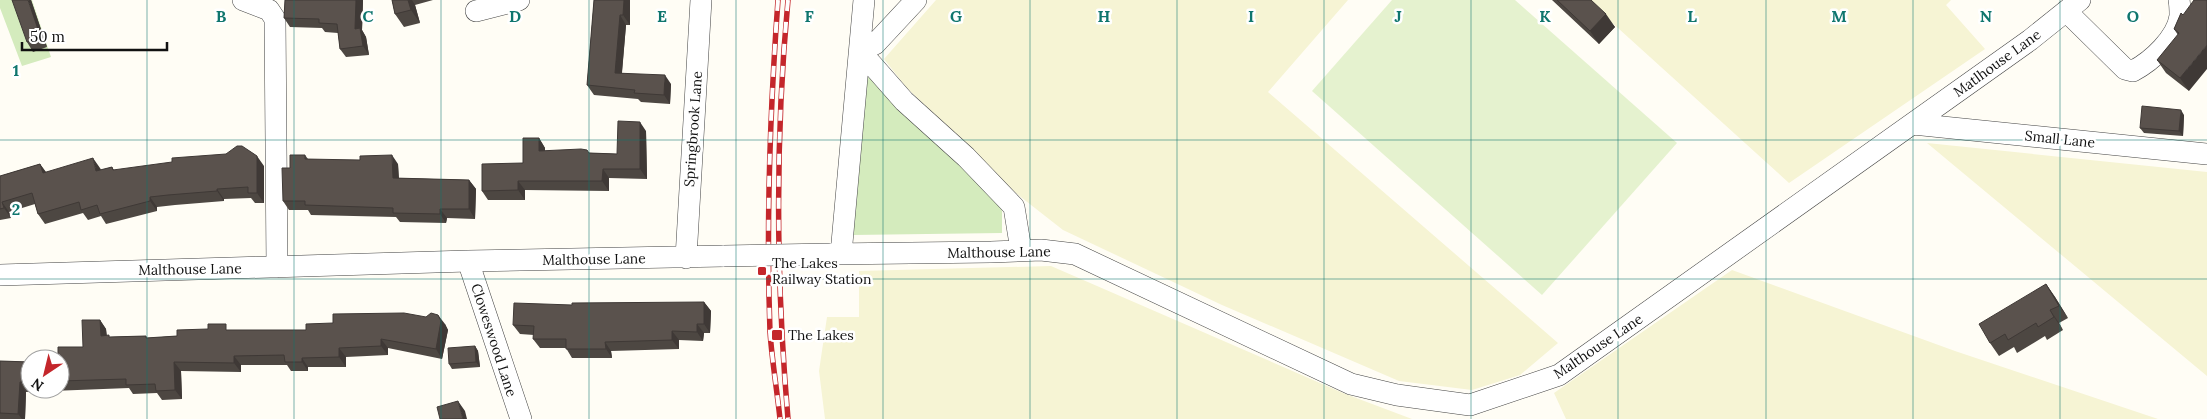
<svg xmlns="http://www.w3.org/2000/svg" width="2207" height="419" font-family="Lora,serif">
	<style>
		.farmland { fill: #f6f4d4 }
		.green { fill: #d4ebbd }
		.pitch { fill: #e5f2cf }
		.lines { fill: none; stroke-linecap: round; stroke-linejoin: round }
		.minor-casing { stroke: #444; stroke-width: 22 }
		.minor { stroke: #fff; stroke-width: 21 }
		.rail-casing { stroke: #c4262b; stroke-width: 5.5 }
		.rail { stroke: #fff; stroke-width: 4; stroke-dasharray: 11; stroke-linecap: butt }
		.minor-bridge-casing { stroke: #444; stroke-width: 22; stroke-linecap: butt }
		.minor-bridge { stroke: #fff; stroke-width: 21 }
		.wall { fill: #4d4742 }
		.shaded-wall { fill: #3f3936 }
		.building { fill: #5a524d; stroke: #3f3936 }
		.grid { fill: none; stroke: #0f766e; stroke-width: 1; stroke-opacity: 0.55 }
		.poi-dot { fill: #c4262b; stroke: #fff; stroke-width: 2 }
		.labels { text-anchor: middle; stroke-width: 5; stroke-linejoin: round; paint-order: stroke }
		.street-label { font-size: 14px; fill: #111; stroke: #fff }
		.poi-label { font-size: 14px; fill: #111; stroke: #fff; text-anchor: start }
		.grid-label { font-size: 16px; text-anchor: middle; font-weight: bold; fill: #0f766e; stroke: #fff; stroke-width: 5; stroke-linejoin: round; paint-order: stroke }
	</style>
	<rect width="100%" height="100%" fill="#fffdf5"/>
	<path class="farmland" d="M936,0H1348L1268,92L1558,343L1520,375L1472,390L1399,381L1222,305L1063,230L1017,194L906,87L884,59Z
		M1587,0H1951L1946,5L1985,49L1789,183Z
		M1927,143L2207,172V376Z
		M1051,266L1343,393L1412,419H825L819,371L827,317H859V271Z
		M1732,270L1955,351L2158,419H1566L1554,393Z"/>
	<path class="green" d="M0,0H32L51,57L22,66L0,8Z
		M865,69L995,195L1002,211V233L852,235Z"/>
	<path class="pitch" d="M1392,0H1515L1677,143L1542,295L1312,91Z"/>
	<g class="lines">
		<g class="minor-casing">
			<path id="minor" d="M243,0L269,10L275,19L277,267
				M916,0L875,44L860,51L904,101L966,157L1014,207L1021,250
				M476,11L519,0
				M2066,11L2125,69L2133,71C2152,61 2177,38 2180,16C2180,11 2180,5 2179,0
				M1913,124L2207,154
				M830,254L991,252L1041,250L1075,254L1351,384L1397,395L1470,405L1559,375L2030,40L2080,0
				M841,254L864,0
				M686,258L701,0
				M468,261L521,419
				M0,275L468,261L724,256"/>
		</g>
		<use href="#minor" class="minor"/>
		<g class="rail-casing">
			<path id="rail" d="M778,0C770,110 766,221 770,332C772,361 777,390 780,419
				M788,0C775,139 776,280 788,419"/>
		</g>
		<use href="#rail" class="rail"/>
		<g class="minor-bridge-casing">
			<path id="minor-bridge" d="M724,256L830,254"/>
		</g>
		<use href="#minor-bridge" class="minor-bridge"/>
	</g>
	<path class="wall" d="M31,0L47,47L33,52L27,42Z
		M285,0H363L362,30L366,37L369,55L346,57L340,49L338,33L325,32L322,28L290,27L284,18Z
		M392,0H433L415,5L420,23L404,27L395,14Z
		M594,0H630V25H626L622,73L671,84L670,104L641,102L638,99L594,95L587,85Z
		M1552,0H1591L1615,27L1599,44Z
		M2181,13L2189,91L2166,73L2157,60L2178,35L2174,29Z
		M2184,115L2183,136L2144,133L2140,128Z
		M646,131L647,179L609,178V191L525,190V200H488L482,191L523,163L539,138L545,148V151L617,154Z
		M305,155L308,159L398,164L399,178L469,180L476,189L475,219L447,218L446,223L400,222L396,217L311,215L308,210H289L283,201L290,168Z
		M40,164L46,172L100,168L101,170L112,167L114,170L264,166V203H255L251,198L224,199V201L175,205L157,207V211L106,224L101,216L88,220L83,213L45,224L38,214L35,204L9,212L11,218L0,220V176Z
		M2046,284L2055,297L2068,318L2059,323L2063,330L2047,340L2045,336L2017,353L2014,347L1999,356L1990,343Z
		M704,302L711,311L710,333H704L703,341L679,340V349L611,351L612,358H572L566,348H540L533,339L534,335L520,334L513,325Z
		M100,320L106,329L107,336L110,337L146,336L147,338L177,336L230,330H306L445,324L448,330L442,359L388,348V355L346,357V367H308V371H291L287,365H241V372L181,371L182,399L162,400L157,393L133,394L129,388L26,392L25,419H0V361L30,362V389H60V359L58,354L83,347Z
		M475,346L478,351L480,367L452,369L449,364Z"/>
	<path class="shaded-wall" d="M28,0H31L47,47L41,38Z
		M356,0H363L362,30L366,37L369,55L363,46L355,29Z
		M408,0H412L415,5L420,23L411,10Z
		M624,0H630V25L623,15Z
		M1606,14L1615,27L1599,44L1590,31Z
		M620,15L626,25L621,82L615,73Z
		M2207,45V69L2189,91L2180,78Z
		M665,75L671,84L670,104L664,95Z
		M2181,110L2184,115L2183,136L2179,131Z
		M640,122L646,131L647,179L640,169Z
		M539,138L545,148V160L539,151Z
		M392,155L398,164L399,187L393,178Z
		M257,156L264,166V203L257,193Z
		M93,158L100,168L103,181L96,171Z
		M40,164L47,174L43,173Z
		M603,169L609,178V191L602,181Z
		M469,180L476,189L475,219L469,209Z
		M518,181L525,190V200L518,190Z
		M217,189L224,199V201L217,191Z
		M150,197L157,207V211L150,201Z
		M2,202L9,212L11,218L4,208Z
		M440,209L447,218L446,223L440,214Z
		M2046,284L2055,297L2068,318L2059,306Z
		M704,302L711,311L710,333L704,324Z
		M2050,310L2059,323L2063,330L2054,317Z
		M438,315L445,324L448,330L442,359L436,349Z
		M100,320L106,329L107,345L101,336Z
		M697,324L704,333L703,341L697,332Z
		M672,331L679,340V349L672,340Z
		M381,339L388,348V355L381,346Z
		M605,342L611,351L612,358L606,349Z
		M475,346L478,351L480,367L476,362Z
		M339,348L346,357V367L339,357Z
		M234,356L241,365V372L234,363Z
		M302,358L308,367V371L302,362Z
		M174,362L181,371L182,399L175,390Z
		M20,382L26,392L25,419H22L18,414Z
		M458,401L465,411L467,419H463Z"/>
	<path class="building" d="M12,0H28L41,38L27,42Z
		M285,0H356L355,29L360,28L363,46L340,49L337,24L319,23V19L284,18Z
		M392,0H408L411,10L395,14Z
		M594,0H624L623,15H620L615,73L665,75L664,95L634,93L635,90L587,85Z
		M1557,0H1591L1606,14L1590,31Z
		M2194,0H2207V45L2180,78L2157,60L2179,33L2174,29L2181,13L2183,15Z
		M2142,106L2181,110L2179,131L2140,128Z
		M618,121L640,122V169H603L602,181H518V190L482,191V164L523,163V138H539V151L581,149L587,150L589,153L617,154Z
		M237,146H242L257,156V193H248V187L217,189V191L168,195L150,197V201L100,214L97,205L81,210L79,202L38,214L32,193L2,202L4,208L0,209V176L40,164L43,173L93,158L96,171L112,167L113,170L172,162V158L226,154Z
		M290,155H305V159L360,160V156L392,155L393,178L469,180V209H440V214L393,213V208L305,205V201H283L282,168H290Z
		M2046,284L2059,306L2050,310L2054,317L2038,327L2036,323L2008,340L2005,334L1990,343L1979,324Z
		M704,302V324H697V332L672,331V340L605,342L606,349H566V339H533L534,326L513,325L514,303L572,305V303Z
		M404,313L426,317L431,313L438,315L441,321L436,349L381,339V346L339,348V357L302,358V362H285L284,355L234,356V363L174,362L175,390L156,391L155,384L126,385V379L60,381V359H41V354H58V347H83L82,320H100L101,336L109,335V337L146,336V338L177,336V330L208,329V324H226V330H306V324L333,323V314Z
		M475,346L476,362L449,364L448,348Z
		M0,361L30,362V382H20L18,414L0,413Z
		M458,401L463,419H440L437,407Z"/>
	<path class="grid" d="M147,0V419M294,0V419M441,0V419M589,0V419M736,0V419M883,0V419M1030,0V419M1177,0V419M1324,0V419M1471,0V419M1618,0V419M1766,0V419M1913,0V419M2060,0V419M0,140H2207M0,279H2207"/>
	<g class="poi-dot">
		<rect x="757" y="266" width="10" height="10" rx="2.5"/>
		<rect x="771" y="329" width="12" height="12" rx="2.5"/>
	</g>
	<g class="labels">
		<g class="street-label">
			<text transform="translate(1997 63) rotate(-36)" y="5">Matlhouse Lane</text>
			<text transform="translate(693 129) rotate(-86)" y="5">Springbrook Lane</text>
			<text transform="translate(2060 139) rotate(6)" y="5">Small Lane</text>
			<text transform="translate(999 252) rotate(-1)" y="5">Malthouse Lane</text>
			<text transform="translate(594 259) rotate(-1)" y="5">Malthouse Lane</text>
			<text transform="translate(190 269) rotate(-1)" y="5">Malthouse Lane</text>
			<text transform="translate(494 340) rotate(72)" y="5">Cloweswood Lane</text>
			<text transform="translate(1598 346) rotate(-34)" y="5">Malthouse Lane</text>
		</g>
		<g class="poi-label">
			<text x="772" y="268">The Lakes<tspan x="772" dy="16">Railway Station</tspan></text>
			<text x="788" y="340">The Lakes</text>
		</g>
	</g>
	<g class="grid-label">
		<text x="221" y="22">B</text>
		<text x="368" y="22">C</text>
		<text x="515" y="22">D</text>
		<text x="662" y="22">E</text>
		<text x="809" y="22">F</text>
		<text x="956" y="22">G</text>
		<text x="1104" y="22">H</text>
		<text x="1251" y="22">I</text>
		<text x="1398" y="22">J</text>
		<text x="1545" y="22">K</text>
		<text x="1692" y="22">L</text>
		<text x="1839" y="22">M</text>
		<text x="1986" y="22">N</text>
		<text x="2133" y="22">O</text>
		<text x="16" y="76">1</text>
		<text x="16" y="215">2</text>
	</g>
	<g transform="translate(45 374) rotate(215)"><circle r="24" fill="#ffffff" stroke="#a0a0a0"/>
	<path d="M0-4L9 19L0 12L-9 19Z" fill="#c4262b"/>
	<text y="-8" font-size="14" font-weight="bold" text-anchor="middle" fill="#111111">N</text>
	</g>
	<path d="M22 42v8h145v-8" fill="none" stroke="#111111" stroke-width="2.5"/>
	<text x="30" y="42" font-size="15" fill="#111111" stroke="#ffffff" stroke-width="4" paint-order="stroke">50 m</text>
</svg>
